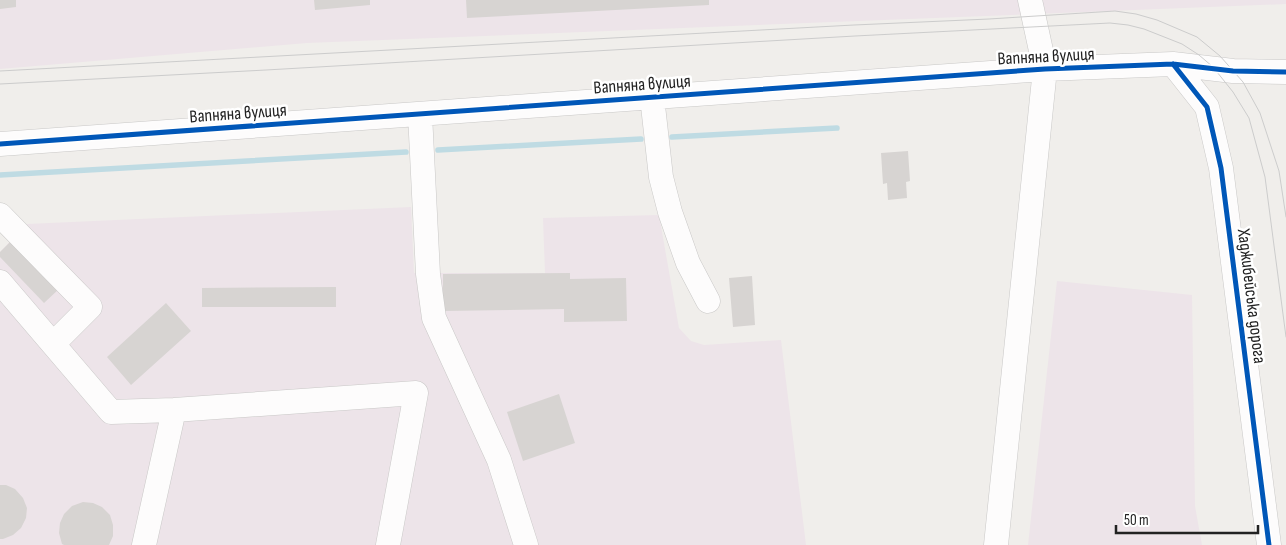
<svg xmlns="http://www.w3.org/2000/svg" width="1286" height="545" font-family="'Sofia Sans Condensed',sans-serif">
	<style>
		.industrial { fill: #ede4e9 }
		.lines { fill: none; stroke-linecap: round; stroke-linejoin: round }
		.stream { stroke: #bfdbe3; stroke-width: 5.5 }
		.building { fill: #d7d4d2 }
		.minor-casing { stroke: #c9c8c7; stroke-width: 25 }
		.minor { stroke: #fdfcfc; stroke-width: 24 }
		.tram { stroke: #ccc; stroke-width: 1 }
		.cycleway-casing { stroke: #fff; stroke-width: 8 }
		.cycleway { stroke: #0057b8; stroke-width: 5 }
		.labels { text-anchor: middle; stroke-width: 5; stroke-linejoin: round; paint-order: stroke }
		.street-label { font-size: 18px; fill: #222; stroke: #fff }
	</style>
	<rect width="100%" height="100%" fill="#f0eeeb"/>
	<path class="industrial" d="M0,0H1286V4L307,43L0,69Z
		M411,207L414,273H545L543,218L659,215L679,328L691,341L704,345L781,340L806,545H0V252L27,224Z
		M1057,281L1192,295L1195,506L1202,545H1028Z"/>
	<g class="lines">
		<path class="stream" d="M672,137L837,128
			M438,150L641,139
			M0,175L406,152"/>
	</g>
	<path class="building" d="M0,0H16V7L0,9Z
		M314,0H370V5L315,10Z
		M466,0H709V5L467,18Z
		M908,151L910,181L906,182L907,198L888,200L887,183L883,184L881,153Z
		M12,240L59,289L44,303L0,257V252Z
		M570,273V279L626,278L627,321L564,322V309L443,311V274Z
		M752,276L755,325L733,327L729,278Z
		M336,287V307H202V288Z
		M166,303L191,331L131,385L107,357Z
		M559,394L575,443L523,461L507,412Z
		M0,485H6L15,489L23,498L27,508L26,518L21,528L13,535L3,539H0Z
		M83,502L93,503L102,507L110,515L113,525V536L109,545H64L62,544L59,533L60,523L64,514L72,506Z"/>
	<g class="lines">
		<g class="minor-casing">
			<path id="minor" d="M1173,64L1207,107L1221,168L1269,545
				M652,97L661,177L670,212L688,263L708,301
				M420,114L428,274L434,318L499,460L526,545
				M0,144L1045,69L1173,64L1233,71L1286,72
				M0,215L90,307L53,344
				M0,282L111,412L174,410L416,393L388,545
				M144,545L174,410
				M996,545L1045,69L1030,0"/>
		</g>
		<use href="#minor" class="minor"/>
		<path class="tram" d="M0,71L854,25L989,19L1115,11L1136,14L1157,20L1197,37L1220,56L1243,82L1260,113L1279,171L1286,217
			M0,84L266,70L855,36L1110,23L1128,25L1144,29L1182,44L1199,55L1213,67L1233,92L1249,118L1265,177L1286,337"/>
		<g class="cycleway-casing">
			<path id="cycleway" d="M1173,64L1207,107L1221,168L1269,545
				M0,144L1045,69L1173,64L1233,71L1286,72"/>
		</g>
		<use href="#cycleway" class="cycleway"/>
	</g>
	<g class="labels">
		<g class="street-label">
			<text transform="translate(1046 56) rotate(-3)" y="6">Вапняна вулиця</text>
			<text transform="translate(642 84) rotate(-4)" y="6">Вапняна вулиця</text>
			<text transform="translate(238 113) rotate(-4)" y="6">Вапняна вулиця</text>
			<text transform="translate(1252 296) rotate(83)" y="6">Хаджибейська дорога</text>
		</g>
	</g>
	<path d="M1116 525v8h142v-8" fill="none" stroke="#222222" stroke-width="2.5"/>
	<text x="1124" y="525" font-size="15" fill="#222222" stroke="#ffffff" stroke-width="4" paint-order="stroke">50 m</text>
</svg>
